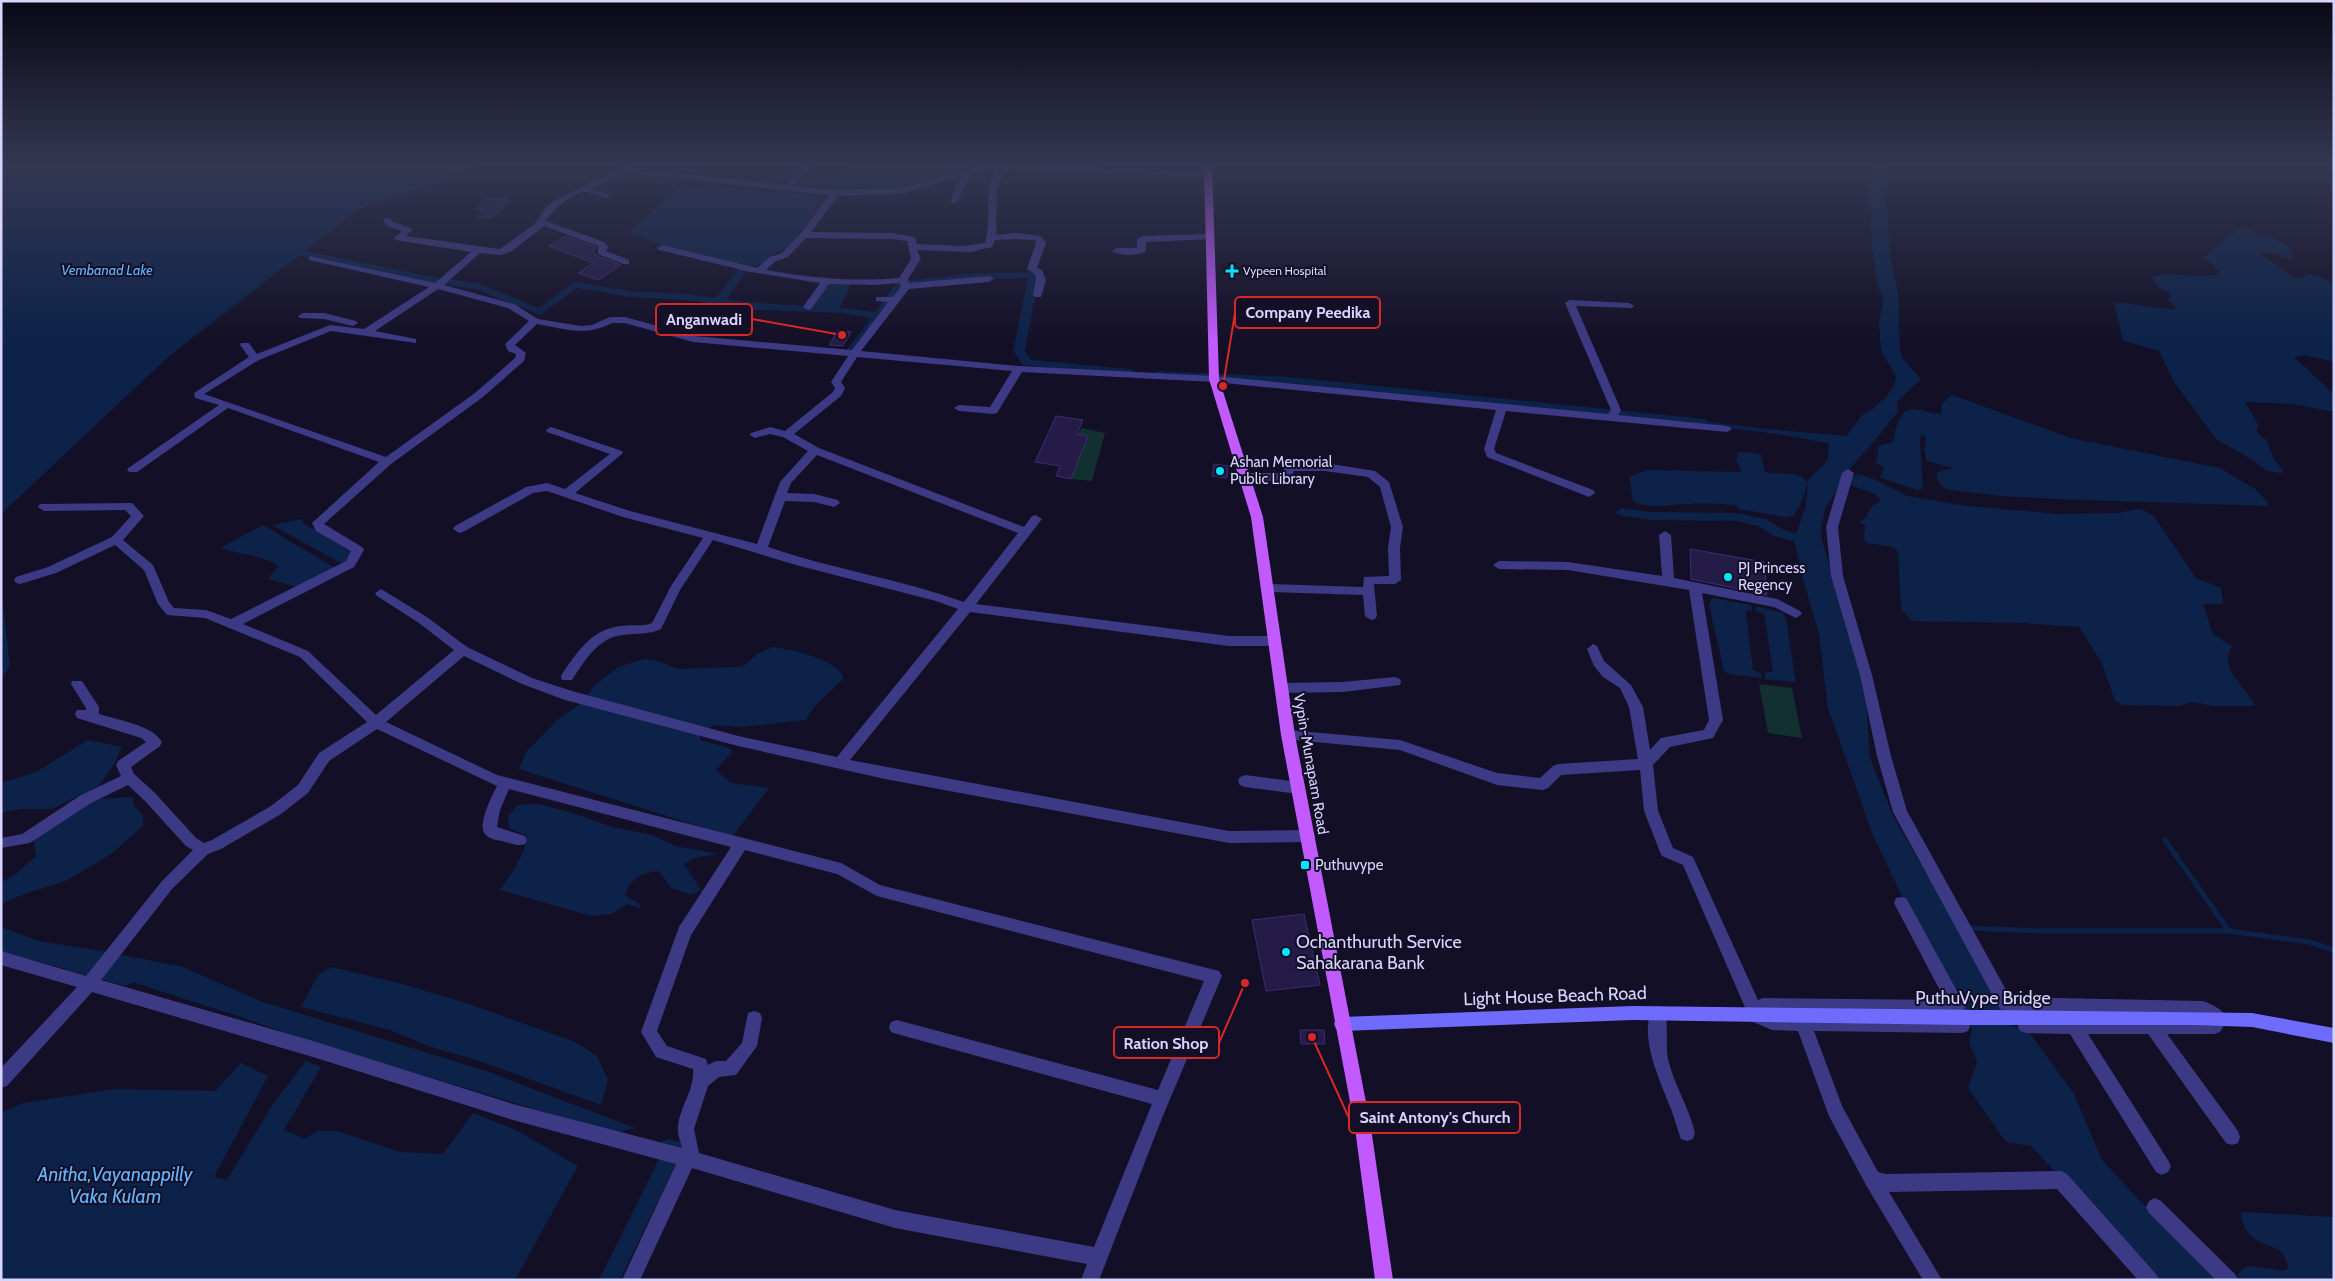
<svg xmlns="http://www.w3.org/2000/svg" width="2335" height="1281" font-family="Cabin,sans-serif">
	<style>
		.green { fill: #12302f }
		.water { fill: #0c2248 }
		.lines { fill: none; stroke-linecap: round; stroke-linejoin: round }
		.stream { stroke: #0c2248; stroke-width: 5 }
		.canal { fill: #0c2248; fill-rule: evenodd }
		.building { fill: #241b47; stroke: #3b2d73 }
		.minor { fill: #3d3a85; fill-rule: evenodd }
		.secondary { fill: #6f6bff; fill-rule: evenodd }
		.primary { fill: #c25bff; fill-rule: evenodd }
		.poi-dot { fill: #00e5ff; stroke: #130f26; stroke-width: 2 }
		.labels { text-anchor: middle; stroke-width: 4; stroke-linejoin: round; paint-order: stroke }
		.far-poi-label { font-size: 12px; fill: #d9d4ff; stroke: #130f26; text-anchor: start }
		.far-water-label { font-size: 14px; font-style: italic; fill: #62b6ff; stroke: #130f26 }
		.poi-label { font-size: 15px; fill: #d9d4ff; stroke: #130f26; text-anchor: start }
		.street-label { font-size: 15px; fill: #d9d4ff; stroke: #130f26 }
		.near-poi-label { font-size: 18px; fill: #d9d4ff; stroke: #130f26; text-anchor: start }
		.near-street-label { font-size: 18px; fill: #d9d4ff; stroke: #130f26 }
		.near-water-label { font-size: 19px; font-style: italic; fill: #62b6ff; stroke: #130f26 }
		.leader { fill: none; stroke: #d62828; stroke-width: 2 }
		.callout-dot { fill: #d62828; stroke: #130f26; stroke-width: 2 }
		.callout { fill: #130f26; stroke: #d62828; stroke-width: 2 }
		.callout-label { font-size: 16px; text-anchor: middle; font-weight: bold; fill: #d9d4ff }
	</style>
	<rect width="100%" height="100%" fill="#130f26"/>
	<path class="green" d="M1082,428L1105,433L1092,481L1071,479L1088,436L1078,434Z
		M1759,684L1792,688L1802,738L1768,733Z"/>
	<path class="water" d="M1,164H488L359,209L168,357L1,514Z
		M851,164H976L971,168L903,187L884,190L796,185L800,180L824,182Z
		M1873,164H1888L1890,175L1883,196L1888,215L1890,254L1898,292L1900,351L1903,359L1921,379L1897,402L1898,411L1877,438L1852,466L1825,509L1821,528L1822,541L1848,625L1866,701L1870,758L1893,816L1979,965L2011,1026L2026,1028L2074,1094L2102,1160L2140,1201L2225,1280H2156L2031,1146L2006,1142L1968,1088L1977,1062L1969,1043L1972,1030L1918,930L1872,833L1828,708L1819,634L1803,579L1794,540L1806,505L1808,482L1800,506L1793,516L1784,517L1739,509L1736,505C1720,504 1704,503 1688,504C1670,504 1649,510 1633,501L1629,477L1648,470L1740,472L1742,470L1736,461L1738,452L1754,453L1761,455L1765,472C1778,476 1799,469 1807,482C1819,466 1832,466 1828,443L1784,435L1675,421C1703,420 1729,425 1757,428C1786,431 1816,433 1846,436L1863,414L1874,408L1886,397L1894,386L1896,376L1881,351L1879,323L1884,297L1878,288L1872,247L1870,226L1872,213L1868,199L1869,177Z
		M696,187L808,194L822,196L824,201L787,250C771,251 772,260 760,264C744,271 646,242 629,232L678,188Z
		M2241,227C2254,228 2251,232 2260,235C2272,239 2295,242 2293,260L2271,253H2259L2295,278L2304,277L2306,273L2317,275L2334,284V362L2305,355L2294,357L2334,394V412L2292,404L2245,402L2258,424L2257,432L2267,441L2274,460L2282,469V473L2267,471L2253,460L2216,439L2174,382L2159,351L2123,341L2114,302L2177,310L2168,299L2171,296L2170,293L2156,286L2152,277L2166,274L2203,276L2217,275L2220,271L2203,257L2210,254L2209,252Z
		M832,281L851,284L839,309L810,308Z
		M1952,395L2071,438L2220,468L2255,489L2268,502V506L2057,499L2001,496L1950,490C1940,488 1939,483 1936,473L1947,469H1956L1927,461L1924,451L1926,438L1922,434L1920,439L1923,488L1918,490L1880,478L1884,467L1876,463L1879,446L1893,442C1895,432 1899,408 1913,409C1922,409 1931,414 1941,414L1942,403Z
		M1858,474L1874,479L1907,496L1959,505L2059,514L2120,513L2136,509L2143,510L2154,516L2196,578L2221,588L2223,604H2203L2213,634L2232,646C2217,669 2248,687 2255,706H2215L2191,702L2179,706L2123,705L2115,701L2101,661L2079,627L2022,623L1912,621L1901,609L1898,552L1893,547L1867,543L1864,540L1865,525L1859,522L1864,520L1872,506L1881,501L1875,494L1851,485L1853,477Z
		M302,519L304,524L354,550L344,565L272,525Z
		M263,525L337,569L301,588L268,579L278,566C261,554 240,555 220,548Z
		M1,587L10,666L1,679Z
		M1712,598L1751,605L1752,611L1747,610L1746,613L1753,670L1760,672L1762,678L1729,674L1724,671L1709,605Z
		M1756,606L1783,613L1786,619L1796,682L1765,679V672H1773L1764,614L1756,612Z
		M772,647C792,649 836,659 844,678L814,707L806,720L741,727L714,725L700,733V740L726,747L733,751L716,770L731,783L769,788L732,837L519,769L526,752L557,720L583,702L594,686L618,667L644,659L658,661L677,669L742,667L759,653Z
		M88,740L122,747L114,764L99,786L52,809H20L1,813V783L36,772Z
		M133,797V805L143,815V826L111,854L66,881L27,893L1,904V882L16,874L36,856L34,841L59,821L98,799Z
		M539,804L573,813L612,827L652,835L676,846L718,854L694,858L684,864L701,890L691,895L671,888L659,871C644,872 628,878 626,896L639,903L641,909L627,904L612,914L591,916L500,890C511,874 525,855 527,836L509,828L508,816L518,805Z
		M1,927L39,941L107,952L183,967L260,1001L486,1071L635,1128L615,1133L338,1050L344,1042L312,1029L302,1040C233,1011 160,994 90,966L82,973L1,952Z
		M332,967L399,983L466,1003L575,1042L597,1056L608,1080L601,1105L474,1059L434,1048L390,1030L301,1007L319,974Z
		M306,1061L321,1067L284,1130L304,1139L318,1131H337L400,1152L443,1154L473,1113L516,1130L578,1166L515,1280H1V1113L23,1103L115,1089L215,1091L241,1063L268,1076L214,1177L227,1180L273,1104Z
		M2243,1212L2334,1217V1280H2237L2236,1276L2244,1268L2251,1266L2285,1271L2288,1267C2283,1242 2265,1249 2251,1236C2245,1231 2243,1222 2241,1215Z"/>
	<g class="lines">
		<path class="stream" d="M1968,928L2039,931H2229L2165,840
			M2229,931L2309,942L2334,950"/>
		<path class="canal" d="M302,250L427,276L477,283L539,308L575,282L630,291L686,294L716,298L743,263L747,262L752,265L726,299C775,307 825,304 875,312L897,282L964,274L1034,272L1039,275L1025,351L1031,360L1130,369L1136,372L1130,375L1023,365L1013,351L1028,278L964,280L904,287L856,353L852,354L846,351L871,318L843,313L756,310L686,300L630,297L577,288L540,315L475,289L427,282L298,255L297,253Z
			M1159,371L1290,377L1705,419L1711,423L1705,427L1290,383L1155,376V372Z
			M1622,508L1650,512L1736,513L1766,519L1784,530L1815,539L1816,542L1810,546L1774,536L1758,526L1736,521L1650,520L1618,515L1616,512Z
			M70,955L126,970L132,973L134,978L132,983L126,986L70,971L64,968L62,963L64,958Z
			M290,1022L363,1046L366,1052L363,1058L357,1060L284,1036L281,1030L284,1024Z
			M669,1139L681,1142L683,1149L620,1280H599L662,1153L660,1148L662,1141Z"/>
	</g>
	<path class="building" d="M486,198L509,200L492,218L476,217L483,209H476Z
		M566,236L596,247L593,252L597,256L621,265L598,280L578,273L593,263L549,246Z
		M838,330L851,332L843,346L829,345Z
		M1056,416L1083,420L1077,434L1088,436L1071,479L1056,476L1060,466L1035,462Z
		M1214,464L1228,466L1227,478L1212,476Z
		M1690,549L1764,562L1767,595L1691,579Z
		M1304,914L1320,985L1266,991L1252,920Z
		M1300,1030H1324L1325,1044H1301Z"/>
	<g class="lines">
		<path class="minor" d="M803,164H812L793,186L835,190L901,188L988,164L1209,171L1213,174L1209,177L1005,170L997,189L996,235L1016,233L1041,236L1046,243L1037,268L1042,270L1046,280L1041,297H1035L1033,295L1036,280L1035,274L1027,269L1036,243L1035,240L1016,239L995,240L992,247L971,252L917,250L921,259L908,279L909,283L989,276L994,279L989,282L909,289L861,351L1019,366L1214,376L1608,414L1611,410L1565,303L1570,300L1629,303L1634,306L1632,308L1576,306L1621,410L1618,415L1727,426L1732,429L1727,432L1506,411L1494,449L1496,453L1593,490L1595,493L1589,497L1487,457L1484,449L1496,410L1214,382L1022,372L997,413L993,414L959,411L954,408L959,405L990,407L1012,371L857,357L841,382L845,388L841,396L794,434L819,448L1024,527L1032,516L1036,515L1042,519L976,604L1229,636H1274L1280,641L1274,646H1229L970,612L850,760L1229,831L1308,830L1313,832L1315,836L1313,840L1308,842L1229,843L885,779L738,746L565,700L522,684L464,656L386,722L497,775L841,863L880,885L1219,971L1222,976L1162,1118L1099,1280H1081L1087,1264L895,1228L692,1168L640,1280H622L676,1164L513,1120L313,1057L92,992L7,1086L1,1088V1068L77,987L1,965V951L86,976L162,881L193,850L186,846L145,801L128,785L91,803L30,843L1,848V838L22,834L81,795L121,776L116,765L118,761L146,742L141,738L77,718L75,714L77,710H86V708L71,684L72,681H82L99,707V714C117,720 153,725 162,742L160,746L131,767L134,774L155,793L196,838L204,843L212,840L271,806L298,785L319,753L367,722L300,657L205,618L167,615L158,604L144,570L115,545L56,573L20,584L16,583L14,580L16,577L48,567L112,537L131,516L125,510L44,511L38,507L40,504L132,503L144,516L123,540L153,565L169,602L174,608L206,610L231,619L346,561L351,551L316,531L312,523L379,462L228,408L137,472H129L127,469L219,405L195,398L194,393L249,357L240,345L241,343H249L257,354L330,325L364,329L429,287L309,260V256L435,283L471,252L396,240L394,238L402,231L387,226L383,220L384,218H390L393,222L411,228L412,230L406,236L500,249L535,224L545,208L555,200L624,167L785,185ZM988,170H996C983,194 992,218 985,243L962,246L917,244L915,237L892,233L811,232L838,196L901,194L960,177L950,201L954,204L958,201L970,175ZM625,173L829,195L801,233L782,253L770,257L757,268L662,245L657,248L659,250L751,272L820,283L803,307L808,310L811,309L829,284L874,285L900,283L901,286L893,297H876V301L888,302L852,350L694,336L625,317H610L592,325L581,326L538,319L514,304L444,285L480,253L501,255L512,251L544,226L598,246V254L623,264H629V260L606,251L608,247L604,242L546,221C552,210 573,193 585,192C593,191 601,199 609,198V194L592,189ZM806,238L892,239L907,241L911,259L899,278C854,282 811,278 766,270L776,261L788,257ZM438,289L508,308L529,321L505,344L508,351L516,354L515,358L475,393L386,457L204,394L259,360L331,331L416,343V339L375,331ZM612,323H625L693,342L848,356L831,382L835,388L833,392L785,431L770,427L751,433L750,435L755,438L770,434L783,437L808,451L780,482L757,544L630,511L575,493L623,453L622,451L551,427L546,430L547,432L610,454L565,489L547,483L526,487L455,526L453,529L459,533L463,532L533,493L547,491L623,517L703,538L671,586L652,623C642,627 632,624 621,626C592,629 578,651 562,674L561,677L562,680H572C584,662 598,637 623,635C636,633 648,635 661,629L680,590L713,540L796,565L936,601L958,609L837,757L738,736L572,691L532,678L467,647L427,617L381,589L375,593L377,596L419,623L454,650L376,715L308,651L243,624L354,567L364,550L362,547L324,524L391,464L483,397L524,361L526,353L515,345L537,324C567,329 584,337 612,323ZM817,455L1018,533L964,602C900,579 832,569 768,547L785,501L814,502L834,507L840,503L838,500L814,494L787,493L791,483ZM377,729L497,786C492,796 477,825 485,834C489,839 496,840 502,841C510,843 518,847 525,844L527,840L525,836L497,827L500,810L509,789L731,847L679,927L641,1032L656,1057L693,1069C695,1090 679,1107 678,1128C677,1134 681,1142 682,1148L513,1104L313,1041L101,980L172,889L208,854L221,849L281,814L308,793L329,761ZM745,850L837,874L877,896L1204,981L1158,1090L897,1020L891,1022L889,1027L891,1032L897,1034L1152,1104L1094,1247L895,1210L699,1153L694,1129L708,1086L719,1077L736,1075L757,1046L762,1018L760,1013L754,1011L748,1013L742,1043L726,1061H716L708,1065L706,1059L667,1046L657,1031L691,935Z
			M1210,234L1215,237L1213,239L1146,242V251C1139,256 1119,256 1112,251L1117,248H1137V239L1142,236Z
			M303,313H324L356,321L358,323L353,326L324,319L300,318L298,316Z
			M1325,463L1375,471L1389,482L1403,527L1400,548L1401,580L1395,584H1374L1377,616L1375,619L1371,620L1365,616L1363,595L1267,592L1261,588L1267,584L1363,587L1364,577L1389,576L1388,548L1391,527L1380,487L1368,477L1325,471H1294L1290,480L1286,481H1246L1240,477L1246,473H1282L1286,465L1290,464Z
			M1848,469L1854,473L1838,527L1843,576L1872,675L1891,756L1907,811L2010,997L2203,1001C2212,1004 2224,1010 2228,1019L2220,1032L2214,1034H2167L2238,1131L2240,1137L2238,1143L2232,1145L2226,1143L2148,1034H2088L2168,1160L2171,1166L2168,1172L2162,1175L2156,1172L2070,1034L2026,1033L2020,1031L2018,1026L2020,1021L2026,1019L2207,1020L2201,1015L2006,1011L2000,1009L1893,812L1877,756L1860,675L1831,576L1826,527L1842,473Z
			M1665,531L1671,535L1674,578L1777,599L1800,611L1802,614L1796,618L1774,607L1702,593L1723,720L1713,738L1670,747L1653,765L1658,811L1673,848L1693,857L1758,1000L1763,998L1945,1000L1894,903L1896,898L1901,897L1906,898L1963,1002L1965,1007L1963,1012L1957,1014L1767,1013L1773,1016L1962,1019L1968,1021L1970,1026L1968,1031L1962,1033L1814,1031L1842,1106L1878,1172L1886,1174L2061,1171L2067,1174L2156,1274L2159,1280H2138L2057,1189L1889,1192L1942,1280H1923L1866,1185L1829,1116L1798,1031L1772,1030L1751,1021L1683,865L1662,856L1660,852L1644,811L1640,770L1561,775L1548,788L1543,790L1497,785L1400,750L1283,739L1281,735L1283,731L1288,730L1400,740L1497,773L1540,778L1553,766L1558,764L1638,759L1629,707L1620,688L1603,677L1594,666L1587,649L1593,644L1597,646L1604,661L1631,685L1643,707L1650,750L1661,738L1704,730L1709,720L1689,590L1568,570L1499,569L1493,565L1499,561L1568,562L1662,576L1659,535Z
			M1395,677L1400,679L1401,682L1400,685L1343,692L1281,693L1276,692L1275,688L1276,684L1281,683L1343,682Z
			M1245,775L1298,782L1303,784L1305,788L1303,792L1298,794L1245,787L1240,785L1238,781L1240,777Z
			M1658,1006L1664,1008C1669,1020 1665,1043 1668,1059C1674,1085 1689,1107 1695,1133L1693,1139L1687,1141L1681,1139C1677,1129 1675,1119 1671,1109C1660,1080 1639,1039 1652,1008Z
			M2155,1198L2161,1201L2235,1274L2238,1280H2216L2149,1213L2146,1207L2149,1201Z"/>
		<path class="secondary" d="M1633,1006L2252,1013L2334,1028V1043L2252,1027L2196,1025H1965L1633,1020L1342,1031L1336,1029L1334,1024L1336,1019L1342,1017Z"/>
		<path class="primary" d="M1204,164H1212L1219,379L1263,517L1295,735L1371,1128L1393,1280H1375L1355,1128L1281,735L1251,517L1209,379Z"/>
	</g>
	<linearGradient id="sky" x2="0" y2="1"><stop stop-color="#0a0815"/><stop offset="0.48" stop-color="#333752"/><stop offset="1" stop-color="#333752" stop-opacity="0"/></linearGradient>
	<rect width="2335" height="343" fill="url(#sky)"/>
	<g class="poi-dot">
		<path d="M1229.5 263.5h5v5h5v5h-5v5h-5v-5h-5v-5h5z"/>
		<circle cx="1220" cy="471" r="5"/>
		<circle cx="1728" cy="577" r="5"/>
		<rect x="1300" y="860" width="10" height="10" rx="2.5"/>
		<circle cx="1286" cy="952" r="5"/>
	</g>
	<g class="labels">
		<g class="far-poi-label">
			<text x="1243" y="275">Vypeen Hospital</text>
		</g>
		<g class="far-water-label">
			<text x="107" y="275">Vembanad Lake</text>
		</g>
		<g class="poi-label">
			<text x="1230" y="467">Ashan Memorial<tspan x="1230" dy="17">Public Library</tspan></text>
			<text x="1738" y="573">PJ Princess<tspan x="1738" dy="17">Regency</tspan></text>
			<text x="1315" y="870">Puthuvype</text>
		</g>
		<g class="street-label">
			<text transform="translate(1311 764) rotate(80)" y="5">Vypin-Munapam Road</text>
		</g>
		<g class="near-poi-label">
			<text x="1296" y="948">Ochanthuruth Service<tspan x="1296" dy="21">Sahakarana Bank</tspan></text>
		</g>
		<g class="near-street-label">
			<text transform="translate(1555 996) rotate(-2)" y="6">Light House Beach Road</text>
			<text x="1983" y="1004">PuthuVype Bridge</text>
		</g>
		<g class="near-water-label">
			<text x="115" y="1181">Anitha,Vayanappilly<tspan x="115" dy="22">Vaka Kulam</tspan></text>
		</g>
	</g>
	<path class="leader" d="M1223 386L1235 313M842 335L752 319M1245 983L1219 1043M1312 1037L1349 1118"/>
	<g class="callout-dot">
		<circle cx="1223" cy="386" r="5"/>
		<circle cx="842" cy="335" r="5"/>
		<circle cx="1245" cy="983" r="5"/>
		<circle cx="1312" cy="1037" r="5"/>
	</g>
	<g class="callout">
		<rect x="1235" y="297" width="145" height="31" rx="5"/>
		<rect x="656" y="304" width="96" height="31" rx="5"/>
		<rect x="1114" y="1027" width="105" height="31" rx="5"/>
		<rect x="1349" y="1102" width="171" height="31" rx="5"/>
	</g>
	<g class="callout-label">
		<text x="1308" y="318">Company Peedika</text>
		<text x="704" y="325">Anganwadi</text>
		<text x="1166" y="1049">Ration Shop</text>
		<text x="1435" y="1123">Saint Antony's Church</text>
	</g>
	<rect width="2335" height="1281" fill="none" stroke="#d9d4ff" stroke-width="5"/>
</svg>
